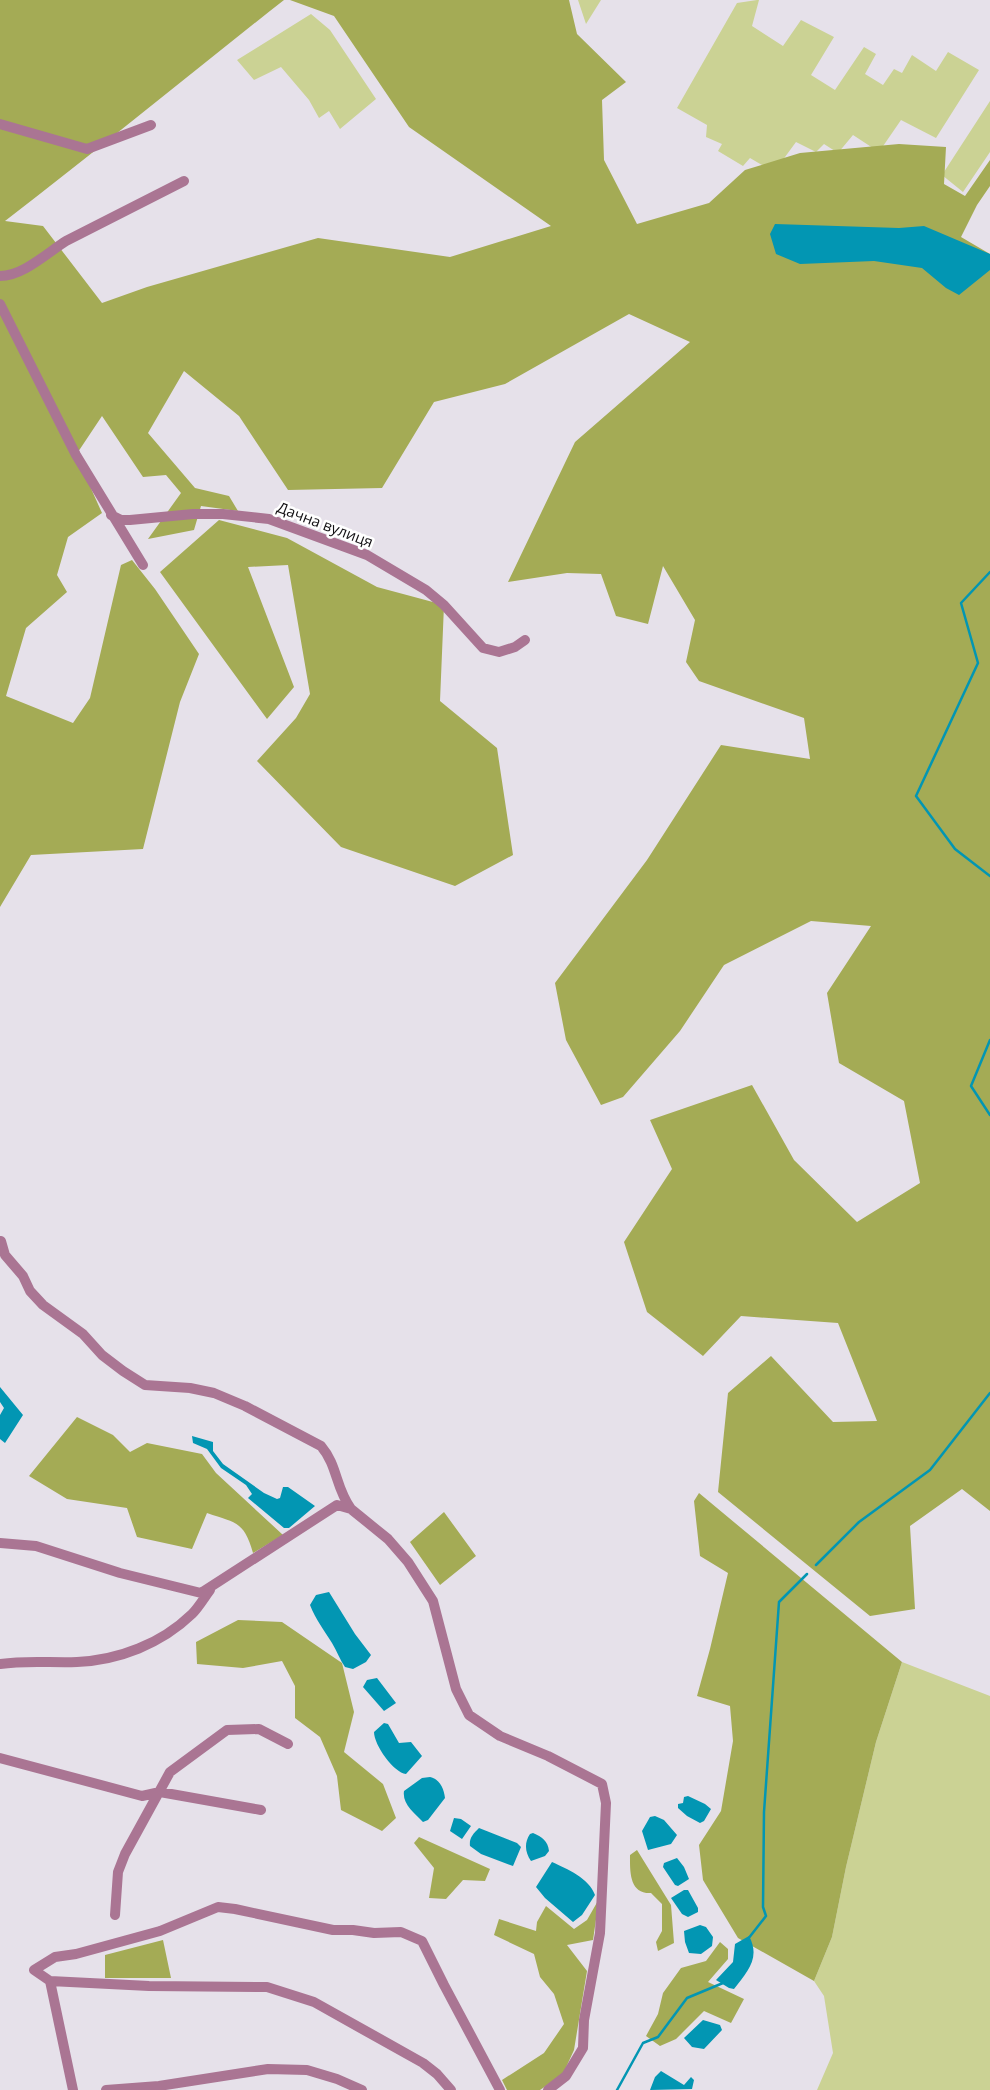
<svg xmlns="http://www.w3.org/2000/svg" width="990" height="2090" font-family="'Open Sans',sans-serif">
	<style>
		.green { fill: #cbd294 }
		.forest { fill: #a4ab55 }
		.water { fill: #0296b3 }
		.lines { fill: none; stroke-linecap: round; stroke-linejoin: round }
		.stream { stroke: #0296b3; stroke-width: 2.5 }
		.street { stroke: #aa7593; stroke-width: 10 }
		.labels { text-anchor: middle; stroke-width: 5; stroke-linejoin: round; paint-order: stroke }
		.street-label { font-size: 15px; fill: #121013; stroke: #fff }
	</style>
	<rect width="100%" height="100%" fill="#e6e1ea"/>
	<path class="green" d="M578,0H601L586,24Z
		M757,0H759L752,26L783,46L801,20L834,37L811,75L835,90L864,47L876,54L865,74L883,85L894,69L902,73L912,55L936,71L948,52L979,70L936,138L901,120L879,152L853,135L838,153L824,144L816,152L796,142L774,172L750,158L743,166L718,151L722,144L706,137L707,125L677,108L737,3Z
		M311,14L330,30L376,99L340,129L329,111L319,118L309,100L281,67L254,80L237,60Z
		M990,101V152L963,192L942,175Z
		M902,1662L990,1696V2090H817L833,2053L824,1996L814,1981L832,1937L846,1867L876,1742Z"/>
	<path class="forest" d="M0,0H284C191,73 99,149 5,221L43,226L102,303L147,287L318,238L450,257L551,226L409,127L334,16L290,0H569L577,34L626,82L602,100L604,160L637,224L709,203L745,170L800,153L899,144L946,147L944,184L965,196L990,160V186L977,205L961,237L990,254V1511L962,1489L910,1526L915,1609L870,1616L718,1492L728,1393L771,1356L833,1422L877,1421L838,1323L741,1316L703,1356L647,1312L624,1242L672,1169L650,1120L752,1085L794,1160L857,1222L920,1183L904,1101L839,1063L827,993L871,926L811,921L724,965L680,1031L623,1097L601,1105L566,1040L555,983L647,860L721,745L810,759L804,718L699,681L686,662L695,620L663,566L648,624L616,616L601,574L567,573L508,582L575,442L690,342L629,314L505,384L434,402L382,488L288,490L239,416L184,371L148,433L195,488L229,496L238,511L201,506L194,530L148,539L181,493L166,475L143,477L102,416L76,455L102,513L68,537L57,575L67,592L26,628L6,696L73,723L90,698L121,565L132,560L155,589L199,654L180,702L143,849L31,855L0,907Z
		M219,520L287,538L377,587L444,605L440,701L497,748L513,855L455,886L341,847L257,761L296,718L310,694L288,565L248,567L294,687L267,719L160,572Z
		M77,1417L113,1435L130,1452L147,1443L202,1454L216,1473L283,1535L253,1553C244,1521 236,1523 207,1513L192,1549L137,1537L127,1508L67,1499L29,1476Z
		M699,1493L902,1662L876,1742L846,1867L832,1937L814,1981L738,1938L703,1880L699,1845L721,1811L733,1741L730,1706L697,1696L710,1649L728,1573L700,1556L694,1501Z
		M444,1512L476,1556L440,1585L410,1542Z
		M238,1620L282,1622L342,1663L354,1712L344,1752L383,1784L396,1818L382,1831L341,1810L337,1776L320,1737L295,1718V1686L282,1661L243,1668L197,1664L196,1642Z
		M419,1837L490,1869L485,1881L463,1880L446,1899L429,1898L434,1868L414,1843Z
		M637,1850L671,1905L674,1943L658,1951L656,1942L662,1931V1904L651,1893C629,1894 630,1871 630,1855Z
		M599,1899L593,1940L567,1945L587,1971L574,2050L563,2074L540,2090H507L502,2080L544,2053L564,2024L554,1994L540,1977L534,1954L494,1935L499,1919L536,1931L537,1922L546,1906L574,1929L587,1920Z
		M163,1940L171,1978H105V1955Z
		M720,1942L728,1949V1959L708,1982L744,1999L731,2023L704,2011L676,2039L660,2046L646,2036L658,2014L663,1993L681,1968L706,1961Z"/>
	<path class="water" d="M775,224L899,228L924,226L990,254V270L959,295L946,288L922,268L874,261L800,264L776,254L770,234Z
		M0,1387L23,1415L5,1443L0,1439V1415L4,1408L0,1402Z
		M192,1436L213,1442V1451L223,1464L264,1493L277,1499L280,1498L283,1487H288L315,1506L289,1528H284L248,1498L252,1494L246,1485L221,1468L207,1449L193,1443Z
		M329,1592L355,1634L371,1655L366,1662L353,1669L345,1667C340,1660 337,1651 332,1643C324,1630 316,1620 310,1605L316,1595Z
		M377,1678L396,1703L384,1711L363,1687L367,1680Z
		M384,1723L388,1724L399,1743L411,1742L422,1756L406,1774C394,1773 374,1745 374,1732Z
		M430,1777C440,1779 444,1789 445,1798L428,1820L423,1822C414,1813 402,1804 404,1791L422,1778Z
		M688,1796L705,1804L711,1809L704,1821L700,1823L687,1816L678,1808V1804L683,1803L684,1797Z
		M655,1816L664,1820L677,1835L671,1844L648,1850L642,1831L650,1817Z
		M454,1818L461,1819L471,1826L462,1839L450,1831Z
		M479,1828L517,1843L521,1847L513,1866L481,1854L470,1846C469,1838 473,1834 479,1828Z
		M533,1833C542,1837 548,1841 549,1851L545,1856L531,1861C525,1852 524,1843 530,1834Z
		M677,1858L684,1867L689,1879L678,1886L675,1885L663,1867L664,1863Z
		M552,1862C567,1869 589,1878 595,1895L582,1915L573,1922L545,1898L536,1887Z
		M684,1890H688L698,1908V1912L688,1917L682,1914L671,1898Z
		M700,1925L706,1927L713,1937L712,1946L701,1954L689,1953L685,1942L684,1931Z
		M749,1936C761,1958 747,1972 734,1989L729,1988L716,1980L733,1962L735,1944Z
		M703,2020L720,2025L722,2030L704,2049L692,2047L684,2038Z
		M661,2071L684,2085L691,2077L694,2080L692,2089L650,2090L655,2077Z"/>
	<g class="lines">
		<path class="stream" d="M990,572L961,603L978,663L916,796L955,849L990,876
			M990,1040L971,1086L990,1115
			M816,1565L859,1522L930,1470L990,1393
			M748,1939L766,1916L763,1907L764,1812L779,1602L807,1574
			M617,2090L643,2043L658,2037L687,1998L723,1983"/>
		<path class="street" d="M0,124L87,149L151,125
			M0,276C23,276 47,253 66,241L184,181
			M0,304L76,455L143,565
			M111,515L121,520H130L193,514H223L269,519L367,555L426,590L444,605L483,648L499,652L515,647L525,640
			M1,1241L5,1255L23,1276L30,1291L43,1305L83,1334L102,1355L123,1371L145,1385L190,1388L214,1393L245,1406L321,1446C338,1466 335,1487 351,1509
			M0,1543L36,1546L120,1573L201,1593L337,1505L351,1509L388,1539L408,1562L433,1601L456,1689L469,1715L500,1736L548,1756L602,1784L606,1803L600,1933L584,2020L583,2048L566,2076L548,2090
			M0,1664C26,1660 51,1663 77,1662C119,1660 161,1644 192,1614C199,1607 204,1598 210,1590
			M0,1758L142,1796L160,1792L261,1810
			M115,1915L118,1872L125,1854L170,1772L227,1730L259,1729L288,1744
			M50,1981L73,2090
			M106,2090L159,2086L268,2069L307,2070L337,2079L362,2090
			M451,2090L437,2074L423,2063L314,2002L267,1987L149,1986L50,1981L34,1970L55,1957L76,1954L160,1931L218,1907L235,1909L333,1930H353L374,1933L401,1932L422,1941L444,1985L500,2090"/>
	</g>
	<g class="labels">
		<g class="street-label">
			<text transform="translate(325 525) rotate(21)" y="5">Дачна вулиця</text>
		</g>
	</g>
</svg>
